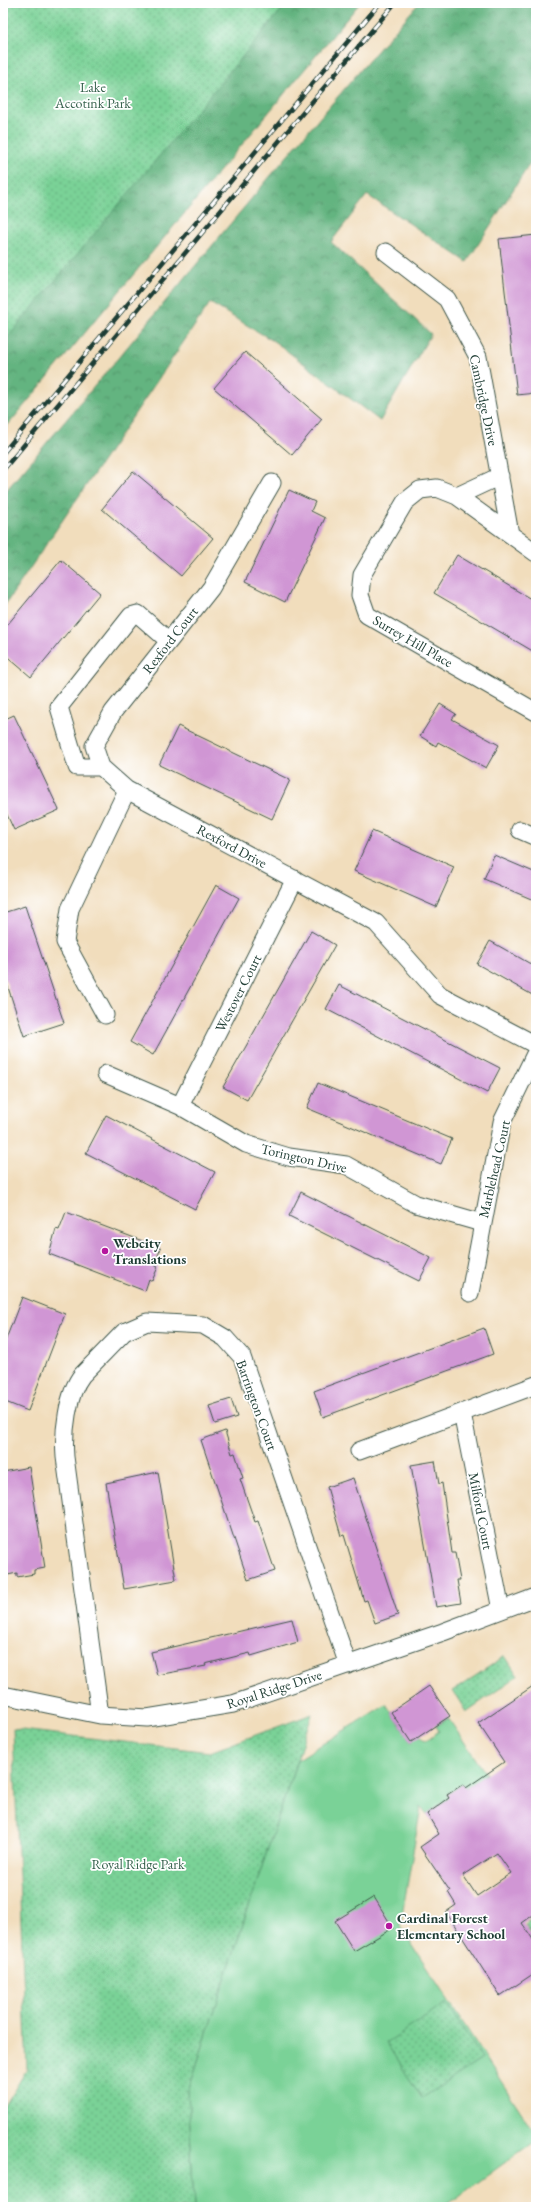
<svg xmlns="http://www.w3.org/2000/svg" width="539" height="2210" font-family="'EB Garamond',serif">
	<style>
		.grass { fill: #7ad297; stroke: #4c8866 }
		.forest { fill: url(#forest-crowns); stroke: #41785a }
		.park { fill: url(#park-dots); stroke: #4c8866 }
		.building { fill: #d096d4; fill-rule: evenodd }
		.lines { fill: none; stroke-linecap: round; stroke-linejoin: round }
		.minor-casing { stroke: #3e5548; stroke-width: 19 }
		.minor { stroke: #fff; stroke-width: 17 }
		.rail-casing { stroke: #1f3d34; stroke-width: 4.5 }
		.rail { stroke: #fff; stroke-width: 3; stroke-dasharray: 9; stroke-linecap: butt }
		.poi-dot { fill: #b5179e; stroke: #fff; stroke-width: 1.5 }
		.labels { text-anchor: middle; stroke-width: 3.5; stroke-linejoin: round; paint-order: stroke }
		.park-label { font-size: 14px; fill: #36624d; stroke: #fff }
		.street-label { font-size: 14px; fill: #1f3d34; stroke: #fff }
		.poi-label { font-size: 14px; font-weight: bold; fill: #1f3d34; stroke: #fff; text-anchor: start }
	</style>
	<defs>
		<pattern id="forest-crowns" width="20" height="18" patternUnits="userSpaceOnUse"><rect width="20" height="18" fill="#63b480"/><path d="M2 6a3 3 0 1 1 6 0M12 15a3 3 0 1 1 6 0" fill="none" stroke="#51946a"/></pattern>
		<pattern id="park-dots" width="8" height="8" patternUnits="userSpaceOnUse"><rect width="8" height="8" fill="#7ad297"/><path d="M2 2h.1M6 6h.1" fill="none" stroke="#63ac7c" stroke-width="1.8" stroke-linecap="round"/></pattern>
	</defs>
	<rect width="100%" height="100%" fill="#fff"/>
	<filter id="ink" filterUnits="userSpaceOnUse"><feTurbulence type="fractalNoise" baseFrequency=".025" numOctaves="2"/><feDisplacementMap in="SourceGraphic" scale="8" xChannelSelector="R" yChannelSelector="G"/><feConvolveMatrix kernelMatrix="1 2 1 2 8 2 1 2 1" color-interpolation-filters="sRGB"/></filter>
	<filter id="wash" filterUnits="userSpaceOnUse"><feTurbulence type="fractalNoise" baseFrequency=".012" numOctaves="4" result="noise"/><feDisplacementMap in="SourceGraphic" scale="16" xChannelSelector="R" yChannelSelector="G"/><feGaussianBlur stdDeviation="0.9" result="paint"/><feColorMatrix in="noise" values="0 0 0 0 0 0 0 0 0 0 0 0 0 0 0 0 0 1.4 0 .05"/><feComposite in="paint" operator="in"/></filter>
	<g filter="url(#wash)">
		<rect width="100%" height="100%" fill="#f1ddbc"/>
		<path class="grass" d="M386,1704L411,1742L420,1735L425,1741L439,1731L436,1726L448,1718L486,1774L466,1788L463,1784L447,1794L449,1798L427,1814L421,1807L400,1926L536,2135V2140L444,2207H194L188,2091L297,1760Z"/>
		<path class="forest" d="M3,3H360L3,431Z
			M419,3H536V154L467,262L367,195L331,242L431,334L380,421L275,342L210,303L3,608V494C143,331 277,164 419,3Z"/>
		<path class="park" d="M3,3H287L3,343Z
			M505,1656L518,1676L466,1712L453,1691Z
			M312,1714L188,2091L194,2207H3V2109L27,2069L13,1729L210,1752Z
			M536,1917V1942L524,1924Z
			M447,2003L482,2059L422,2098L386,2043Z"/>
		<g id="blocks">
			<path class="building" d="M536,235V393L517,395L499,239Z
				M245,352L322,419L292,455L214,388Z
				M133,471L213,538L181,576L102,509Z
				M289,490L315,502L311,511L325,518L285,602L245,582Z
				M457,555L536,602V653L434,593Z
				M61,560L100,593L31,677L3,653V630Z
				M440,704L456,714L452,719L499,745L486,768L438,742L436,746L420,736Z
				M14,715L59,810L14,830L3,806V720Z
				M178,726L290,780L272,819L159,765Z
				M372,831L454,867L436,907L354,871Z
				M494,855L536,873V901L484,879Z
				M216,885L239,898L153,1055L130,1042Z
				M25,906L64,1023L24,1036L3,972V913Z
				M311,931L335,945L247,1100L223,1087Z
				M490,941L536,967V997L477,964Z
				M339,985L500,1068L487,1093L326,1009Z
				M318,1083L452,1139L441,1164L307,1108Z
				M106,1115L215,1172L195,1209L86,1153Z
				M301,1192L431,1258L419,1281L289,1216Z
				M66,1212L161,1248L154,1265L158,1267L152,1281L149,1279L145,1291L49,1254L56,1229L59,1230Z
				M22,1297L65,1314L28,1411L3,1401V1347Z
				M484,1328L493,1354L323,1417L314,1391Z
				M231,1399L237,1417L215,1424L209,1406Z
				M225,1431L232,1454L235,1453L243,1478L240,1479L255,1522L258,1521L275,1571L248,1580L201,1440Z
				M435,1461L439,1484L442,1483L452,1553H455L460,1580H457L461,1603L436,1607L411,1465Z
				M29,1467L45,1568L34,1570V1574L17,1577V1573L3,1576V1472Z
				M158,1472L176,1580L124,1589L106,1483Z
				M353,1478L398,1615L375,1623L367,1600L364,1601L344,1535L341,1536L327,1487Z
				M292,1619L298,1642L251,1656L250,1653L205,1664L206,1666L157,1675L151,1652Z
				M536,1684V1913L522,1923L536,1944V1972L500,1996L446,1912L456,1905L448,1892L450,1891L420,1847L439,1834L427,1814L449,1798L447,1795L463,1784L466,1788L504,1762L478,1723ZM497,1853L511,1873L477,1896L463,1875Z
				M429,1686L450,1716L411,1742L391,1712Z
				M374,1897L393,1928L354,1951L335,1921Z"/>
		</g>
	</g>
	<g filter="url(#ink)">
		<use href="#blocks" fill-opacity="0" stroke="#3e5548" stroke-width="1"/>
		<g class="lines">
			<g class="minor-casing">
				<path id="minor" d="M386,252L447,299L478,357L510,534
					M272,483L211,588L113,712L94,746L101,767L127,790L376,923L440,995L536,1045
					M457,496L500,476
					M536,553L457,496L437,488L420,490L405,502L362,575L360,595L367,615L536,712
					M101,767H77L59,707L131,616L138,614L169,641
					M520,830L536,837
					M105,1015L65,942L70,909L127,790
					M106,1074L180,1106L246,1144L289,1157L346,1165L416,1204L482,1223
					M180,1106L295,879
					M470,1293L502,1122L536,1052
					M462,1413L501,1610
					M359,1451L536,1385
					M3,1695L100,1715L147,1718L233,1704L443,1632L536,1597
					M100,1715L65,1457C63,1433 67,1394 82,1375L124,1332L147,1322L203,1325L225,1338L242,1357L348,1665"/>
			</g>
			<use href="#minor" class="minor"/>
			<g class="rail-casing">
				<path id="rail" d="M3,453L380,3
					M3,470L395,3"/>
			</g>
			<use href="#rail" class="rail"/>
		</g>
	</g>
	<g class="poi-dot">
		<circle cx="105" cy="1251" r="4"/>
		<circle cx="389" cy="1926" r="4"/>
	</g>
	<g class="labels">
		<g class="park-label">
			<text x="93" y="92">Lake<tspan x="93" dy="16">Accotink Park</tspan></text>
			<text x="138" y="1869">Royal Ridge Park</text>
		</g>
		<g class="street-label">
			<text transform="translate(484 400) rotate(78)" y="5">Cambridge Drive</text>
			<text transform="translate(170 640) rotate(-52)" y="5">Rexford Court</text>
			<text transform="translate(413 641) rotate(30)" y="5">Surrey Hill Place</text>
			<text transform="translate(232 846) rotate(28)" y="5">Rexford Drive</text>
			<text transform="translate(238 993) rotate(-63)" y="5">Westover Court</text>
			<text transform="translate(304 1158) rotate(13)" y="5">Torington Drive</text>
			<text transform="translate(494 1169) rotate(-77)" y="5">Marblehead Court</text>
			<text transform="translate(257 1405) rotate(70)" y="5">Barrington Court</text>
			<text transform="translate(481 1511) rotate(79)" y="5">Milford Court</text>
			<text transform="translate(274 1689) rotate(-18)" y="5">Royal Ridge Drive</text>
		</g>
		<g class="poi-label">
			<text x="113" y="1248">Webcity<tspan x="113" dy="16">Translations</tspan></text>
			<text x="397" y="1923">Cardinal Forest<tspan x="397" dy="16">Elementary School</tspan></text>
		</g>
	</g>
	<rect width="539" height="2210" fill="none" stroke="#fff" stroke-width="16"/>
</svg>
